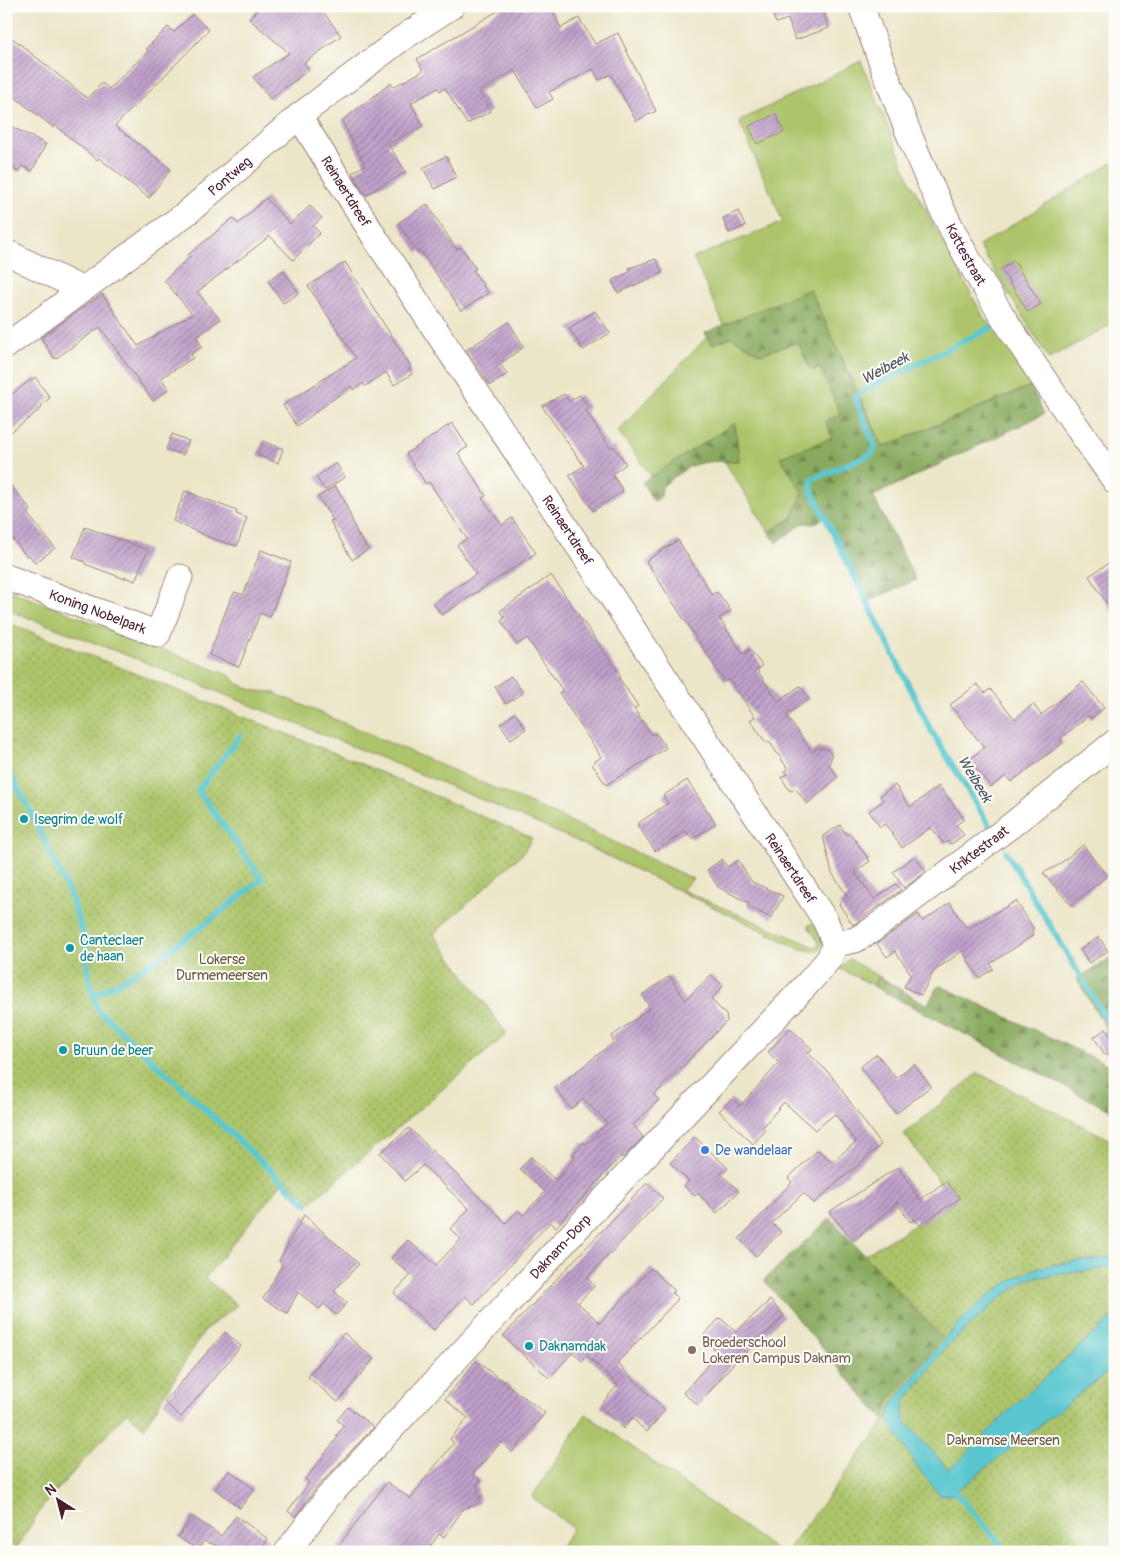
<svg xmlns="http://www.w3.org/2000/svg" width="1121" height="1558" font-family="Pangolin,sans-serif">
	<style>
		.grass { fill: #acc56a; stroke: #7b724a }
		.forest { fill: url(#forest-firs); stroke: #6a6444 }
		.park { fill: url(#park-dots); stroke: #7b724a }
		.water { fill: #5ac7d0; stroke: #52737e }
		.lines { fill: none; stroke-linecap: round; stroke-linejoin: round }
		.stream { stroke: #5ac7d0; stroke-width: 6 }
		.building { fill: url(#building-hatch) }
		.minor-casing { stroke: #9b827a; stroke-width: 27 }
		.minor { stroke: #fff; stroke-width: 25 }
		.culture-dot { fill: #0f9aa8; stroke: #fdfcf7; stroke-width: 2 }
		.shop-dot { fill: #3f7fe0; stroke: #fdfcf7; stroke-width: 2 }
		.education-dot { fill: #8d6e63; stroke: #fdfcf7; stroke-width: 2 }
		.labels { text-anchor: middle; stroke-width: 4; stroke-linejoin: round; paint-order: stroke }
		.street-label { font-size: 14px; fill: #4a1f2b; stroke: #fdfcf7 }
		.culture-label { font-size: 14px; fill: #0d838f; stroke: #fdfcf7; text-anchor: start }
		.park-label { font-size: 14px; fill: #6c5941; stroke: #fdfcf7 }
		.shop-label { font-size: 14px; fill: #366cbe; stroke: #fdfcf7; text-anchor: start }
		.education-label { font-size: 14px; fill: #785e54; stroke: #fdfcf7; text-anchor: start }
		.water-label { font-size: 15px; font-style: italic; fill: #505a65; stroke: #fdfcf7 }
	</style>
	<defs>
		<pattern id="forest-firs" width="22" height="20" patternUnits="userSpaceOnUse" patternTransform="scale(1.25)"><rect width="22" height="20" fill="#89aa5e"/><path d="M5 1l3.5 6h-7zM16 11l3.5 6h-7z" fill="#728a4e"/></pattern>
		<pattern id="park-dots" width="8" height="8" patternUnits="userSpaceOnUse" patternTransform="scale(1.25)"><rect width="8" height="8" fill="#acc56a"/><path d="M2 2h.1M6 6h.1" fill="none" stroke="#8e9f57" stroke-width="1.8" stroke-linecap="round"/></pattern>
		<pattern id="building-hatch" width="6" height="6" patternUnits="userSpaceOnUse" patternTransform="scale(1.25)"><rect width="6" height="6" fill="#bfa0ca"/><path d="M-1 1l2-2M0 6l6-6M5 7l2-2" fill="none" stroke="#9d82a4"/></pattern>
	</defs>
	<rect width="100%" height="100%" fill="#fdfcf7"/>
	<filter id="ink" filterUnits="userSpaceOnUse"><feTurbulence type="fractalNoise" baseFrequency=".02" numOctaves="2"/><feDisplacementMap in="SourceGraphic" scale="10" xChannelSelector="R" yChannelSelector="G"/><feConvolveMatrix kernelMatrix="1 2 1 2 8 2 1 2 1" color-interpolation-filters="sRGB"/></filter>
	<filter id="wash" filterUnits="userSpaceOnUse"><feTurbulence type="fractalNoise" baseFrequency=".0096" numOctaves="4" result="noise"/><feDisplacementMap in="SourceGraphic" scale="20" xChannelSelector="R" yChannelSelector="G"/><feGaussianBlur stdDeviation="1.12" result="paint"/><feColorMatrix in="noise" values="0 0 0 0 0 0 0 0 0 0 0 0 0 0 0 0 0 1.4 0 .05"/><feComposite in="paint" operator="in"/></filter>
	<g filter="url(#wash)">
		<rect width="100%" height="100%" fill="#ece6c9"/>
		<path class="grass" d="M861,61L910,181L984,318L1040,382L883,447L810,290L724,325L693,258L783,222L739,121Z
			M1115,161V322L1049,359L979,246Z
			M707,337L712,344L732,337L760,354L798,342L811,370L820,368L841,414L832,438L792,518L769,532L725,462L739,461L735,423L652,477L618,431Z
			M6,589L231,676L238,684L256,691L272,692L554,814L693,879L682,890L815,947L819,943L808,926L812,923L824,940L818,952L800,949L568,837L440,782L147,663L6,609Z
			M849,959L878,976L873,985L840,969Z
			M586,1414L779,1552H558L573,1528L532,1497Z"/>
		<path class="forest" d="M810,289L883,447L1031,386L1044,414L873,496L916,580L868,601L825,517L814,524L803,523L776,543L769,532L792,518L803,493L780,457L832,438L826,421L841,414L820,368L811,370L798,342L760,354L732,337L712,344L705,333Z
			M735,423L739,461C697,462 695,459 662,487L661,496L654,502L642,482Z
			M1115,955V1043L1077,979Z
			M878,976L927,1005L939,985L1115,1068V1113L873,986Z
			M830,1218L942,1337L1115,1552L947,1494L764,1280Z"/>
		<path class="park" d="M6,622L352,760L532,838L524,852L434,934L507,1034L311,1202L285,1179L205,1278L237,1305L204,1331L144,1428L127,1412L43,1506L14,1552H6Z
			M978,1073L1115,1142V1552H786L885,1421L889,1401L942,1337L864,1255L954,1202L904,1134Z"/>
		<path class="water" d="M1115,1257V1267L1027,1279L1002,1297L949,1344L906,1400L903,1411L904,1420L948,1469L956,1464L1023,1397L1115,1315V1366L953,1494L941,1496L919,1470L889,1422C887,1405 904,1389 913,1377C945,1336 983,1290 1032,1270C1049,1263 1094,1260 1115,1257Z"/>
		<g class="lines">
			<path class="stream" d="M6,768L28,806L71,897L86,943L88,975L97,1009L307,1204
				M991,828L932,732L811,489L812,479L872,454L875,446L855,398L865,390L996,325L993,320
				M1006,852L1115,1034
				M93,995C151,970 212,918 262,879L198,790L240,736
				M6,1074L8,1075
				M950,1486L1007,1552"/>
		</g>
		<g id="blocks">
			<path class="building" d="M260,6H279L284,11L290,6H319L341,36L304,63L309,70L270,99L253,77L289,53L249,19Z
				M506,6H550L561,28L579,18L595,44L618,33L656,111L636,121L611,74L599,80L593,69L549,92L553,99L537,108L515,70L479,92L491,111L467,124L445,88L440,91L438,88L411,103L423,126L388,144L406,172L366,195L352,173L365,165L342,121L391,83L393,87L421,72L423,70L417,59Z
				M769,6H821L829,28L795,40L788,19L776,23Z
				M192,14L209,30L115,126L171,169L149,198L99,158L97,160L55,125L54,128L6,90V33L87,98L102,83L109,89L148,51L146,49L168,27L174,32Z
				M776,114L784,132L757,144L749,126Z
				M6,124L46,144L32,171L22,166L19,172L6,166Z
				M446,156L456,177L435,189L423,168Z
				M266,198L290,224L310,206L322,218L313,226L320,233L293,260L270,236L197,292L220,319L197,337L202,347L191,354L193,358L161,378L169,389L153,401L100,327L55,359L41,338L102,294L138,346L192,314L164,280L190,257L188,255L233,218L238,224Z
				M427,204L456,249L461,247L466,254L476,269L473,270L488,293L461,311L421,251L418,253L398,223Z
				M738,211L745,226L729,233L723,218Z
				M656,259L662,273L618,293L612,281L630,272L629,268Z
				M1014,261L1041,304L1028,312L1001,269Z
				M345,262L411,367L409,369L412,374L394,385L386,372L365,386L363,383L353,390L351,386L297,426L283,405L356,358L308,286Z
				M283,270L299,293L283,303L268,281Z
				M595,311L610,333L583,350L569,328Z
				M509,322L524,347L500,364L507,374L490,385L466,350Z
				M35,377L50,398L41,405L42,408L6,436V398Z
				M564,394L569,401L580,395L589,408L586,411L610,448L614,446L626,464L612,474L623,491L593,511L569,475L584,466L542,406Z
				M452,423L468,447L458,453L486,496L482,498L502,525L512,518L536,553L442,615L433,603L476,574L457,545L467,539L429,482L426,484L406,454Z
				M172,434L189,441L183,455L166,449Z
				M263,441L283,449L278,463L257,455Z
				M336,463L345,477L325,490L316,477Z
				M6,479L31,510L27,513L55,548L35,563L29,555L27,557L13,539L6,544Z
				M335,486L344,500L358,535L368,549L352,560L330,521L333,520L318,497Z
				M185,491L237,511L236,514L247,518L237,546L213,539L173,521Z
				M85,527L148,550L135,581L125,577V579L85,564V562L73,557Z
				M678,540L712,595L716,592L719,594L731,611L719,618L743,654L750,649L762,666L757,670L778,701L800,686L809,699L786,715L812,752L818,748L827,749L832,755L829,765L838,777L807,804L796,789L790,791L781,777L788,774L785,771L788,769L769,741L766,743L750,720L755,717L729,679L725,682L646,561Z
				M261,550L291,562L270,617L260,613L239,667L209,655L230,600L235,592L243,595Z
				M1115,559V616L1089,576Z
				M551,575L621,676L619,678L638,706L634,709L652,735L656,733L666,748L606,785L592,764L601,757L559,693L563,691L527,638L517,645L501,621L505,618L500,611Z
				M511,676L523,693L506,704L495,687Z
				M1083,682L1104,708L1091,719L1088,716L1060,739L1063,743L1011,782L1006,776L991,787L969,760L984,747L950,705L977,684L985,693L990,689L1015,719L1033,704L1041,715Z
				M515,713L526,729L511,739L500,724Z
				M687,780L716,824L692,839L686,831L655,851L637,824L668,803L663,796Z
				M895,785L910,807L939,786L964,819L956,825L964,835L951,844L948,841L944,844L931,827L902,848L885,824L880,827L869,811L883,801L880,796Z
				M840,825L847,835L850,833L870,861L855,872L874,899L896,884L901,890L853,925L839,904L848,897L832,873L823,836Z
				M1083,845L1107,876L1071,905L1043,873L1057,866Z
				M915,856L926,872L904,888L893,872Z
				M722,859L727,867L738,860L752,882L783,896L771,918L747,906L749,903L718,887L707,870Z
				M1016,901L1034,929L1031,930L1034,935L990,964L993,969L979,978L962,951L934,971L921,995L904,987L911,974L895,951L887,957L877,944L918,914L923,921L950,903L967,929Z
				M1099,937L1108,951L1089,963L1080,949Z
				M711,975L723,986L711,999L726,1015L727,1021L654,1095L659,1100L633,1125L643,1137L623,1158L621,1156L556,1227L550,1222L474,1304L465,1296L434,1330L394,1293L411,1275L391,1258L408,1240L436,1265L461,1239L450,1229L469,1209L423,1165L405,1181L380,1153L409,1128L506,1223L518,1210L523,1215L545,1192L520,1169L531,1157L555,1180L575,1157L572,1155L583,1142L586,1145L607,1122L583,1099L571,1109L555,1088L614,1042L611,1037L650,1008L642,995L670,976L685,1000Z
				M790,1028L812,1049L808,1053L830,1074L881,1145L814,1203L803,1193L772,1223L781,1232L756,1256L739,1239L792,1182L788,1178L818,1150L832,1162L856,1142L835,1114L815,1130L784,1102L762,1128L765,1131L753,1144L719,1111L732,1099L740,1106L779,1063L768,1052Z
				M1106,1029L1115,1043V1049L1105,1055L1094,1037Z
				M877,1054L896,1078L914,1064L931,1086L896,1114L860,1067Z
				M695,1137L728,1168L721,1174L739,1191L717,1213L698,1193L695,1196L684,1186L689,1181L670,1163Z
				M898,1167L920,1200L946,1181L960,1198L920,1225L915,1219L910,1222L897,1202L854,1241L829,1212Z
				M647,1183L663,1198L587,1278L594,1286L578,1303L600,1323L651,1268L675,1291L672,1293L678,1299L617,1363L665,1410L647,1432L632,1418L623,1429L600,1406L618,1385L587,1356L582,1361L573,1352L549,1378L503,1336Z
				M304,1215L359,1264L334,1291L347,1303L336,1315L324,1304L319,1309L298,1292L287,1313L263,1299L282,1265L279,1261Z
				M770,1300L784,1316L746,1353L744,1351L698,1405L683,1393L718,1353L702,1337L720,1318L736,1332Z
				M225,1332L241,1346L181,1417L164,1402Z
				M344,1333L374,1359L338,1402L308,1377Z
				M476,1361L545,1413L512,1452L501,1442L473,1474L481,1481L477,1486L480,1500L476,1505L463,1509L444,1537L439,1534L426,1552H334L387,1482L411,1499L423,1481L454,1443L450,1439L468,1418L445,1399Z
				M348,1407L374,1427L317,1487L295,1517L288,1511L309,1483L305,1479L338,1437L336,1436L344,1426L337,1420Z
				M229,1470L254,1489L240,1508L215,1489Z
				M192,1516L221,1536L236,1516L268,1539L259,1552H235L204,1541L198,1550L178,1537Z"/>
		</g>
	</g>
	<g filter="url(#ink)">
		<use href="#blocks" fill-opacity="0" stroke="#9b827a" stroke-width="1"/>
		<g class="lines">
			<g class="minor-casing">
				<g id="minor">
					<path id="s1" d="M861,6C892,91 922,177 967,257C1011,335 1063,407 1115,481"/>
					<path id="s2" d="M299,116L377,241L825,920L835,944"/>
					<path d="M6,252L81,289"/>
					<path id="s3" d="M6,346L188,212L299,116L401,39L452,6"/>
					<path id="s4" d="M6,577L158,634L180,577"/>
					<path id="s5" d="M835,944L855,940L872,930L1013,824L1115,742"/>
					<path id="s6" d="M287,1552L328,1497L621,1181L809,982L829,959L835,944"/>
				</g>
			</g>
			<use href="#minor" class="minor"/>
		</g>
	</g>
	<g class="culture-dot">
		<circle cx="24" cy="819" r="5"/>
		<circle cx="70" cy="948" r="5"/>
		<circle cx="63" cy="1050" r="5"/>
		<circle cx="529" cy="1346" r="5"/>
	</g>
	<circle class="shop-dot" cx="705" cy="1150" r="5"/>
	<circle class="education-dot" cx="692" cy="1350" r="5"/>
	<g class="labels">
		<g class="street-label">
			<text dy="5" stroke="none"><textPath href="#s3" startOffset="281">Pontweg</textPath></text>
			<text dy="5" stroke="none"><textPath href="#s2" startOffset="89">Reinaertdreef</textPath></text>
			<text dy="5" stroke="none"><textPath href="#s1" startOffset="270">Kattestraat</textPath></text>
			<text dy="5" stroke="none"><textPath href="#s2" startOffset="494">Reinaertdreef</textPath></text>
			<text dy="5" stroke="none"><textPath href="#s4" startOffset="98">Koning Nobelpark</textPath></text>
			<text dy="5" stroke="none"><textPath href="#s5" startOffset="174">Kriktestraat</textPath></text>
			<text dy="5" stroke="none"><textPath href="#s2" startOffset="899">Reinaertdreef</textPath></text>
			<text dy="5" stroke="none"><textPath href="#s6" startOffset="410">Daknam-Dorp</textPath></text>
		</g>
		<g class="culture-label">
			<text x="34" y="824">Isegrim de wolf</text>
			<text x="80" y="945">Canteclaer<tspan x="80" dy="16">de haan</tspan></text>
			<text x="73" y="1055">Bruun de beer</text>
			<text x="539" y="1351">Daknamdak</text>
		</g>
		<g class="park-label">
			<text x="222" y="964">Lokerse<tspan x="222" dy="16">Durmemeersen</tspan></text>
			<text x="1003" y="1445">Daknamse Meersen</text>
		</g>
		<g class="shop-label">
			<text x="715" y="1155">De wandelaar</text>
		</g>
		<g class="education-label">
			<text x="702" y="1347">Broederschool<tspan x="702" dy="16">Lokeren Campus Daknam</tspan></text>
		</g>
		<g class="water-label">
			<text transform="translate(885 368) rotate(-28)" y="5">Weibeek</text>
			<text transform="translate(975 779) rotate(59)" y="5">Weibeek</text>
		</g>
	</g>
	<rect width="1121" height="1558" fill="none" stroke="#fdfcf7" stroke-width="25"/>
	<g transform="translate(58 1500) rotate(324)" stroke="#fdfcf7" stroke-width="4" paint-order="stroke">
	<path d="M0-4L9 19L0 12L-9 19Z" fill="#4a1f2b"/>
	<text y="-8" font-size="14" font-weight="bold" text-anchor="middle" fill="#4a1f2b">N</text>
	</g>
</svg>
